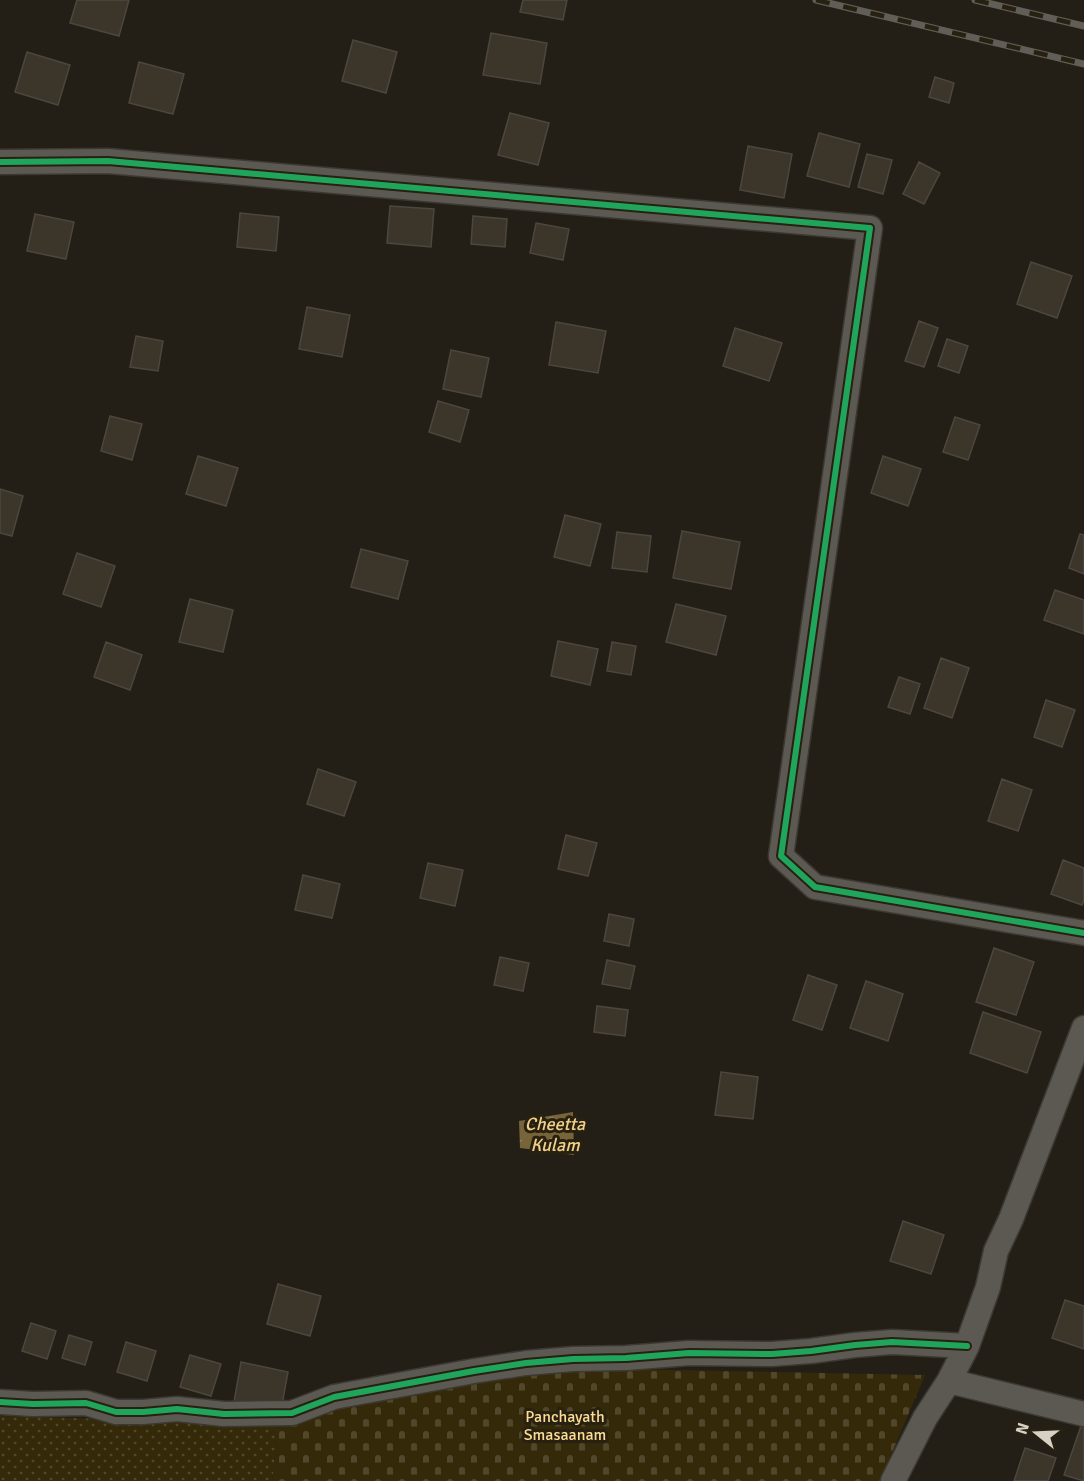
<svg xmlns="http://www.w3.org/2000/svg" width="1084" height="1481" font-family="Signika,sans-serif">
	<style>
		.cemetery { fill: url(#cemetery-stones) }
		.park { fill: url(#park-dots) }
		.water { fill: url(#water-ripples) }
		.building { fill: #3c362a; stroke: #4b4740; stroke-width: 1.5 }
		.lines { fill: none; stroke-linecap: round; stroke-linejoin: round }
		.minor-casing { stroke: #3c3932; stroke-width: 27 }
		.minor { stroke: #5c5952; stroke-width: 24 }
		.rail-casing { stroke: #605e57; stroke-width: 7 }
		.rail { stroke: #282111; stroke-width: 4.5; stroke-dasharray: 14; stroke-linecap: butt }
		.cycleway-casing { stroke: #282111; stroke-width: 10 }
		.cycleway { stroke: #20a55d; stroke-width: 6 }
		.labels { text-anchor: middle; stroke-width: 6; stroke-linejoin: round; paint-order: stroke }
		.park-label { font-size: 16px; fill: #fcdc92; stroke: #282111 }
		.water-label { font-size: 18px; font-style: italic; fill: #f1d188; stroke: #282111 }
	</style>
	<defs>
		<pattern id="cemetery-stones" width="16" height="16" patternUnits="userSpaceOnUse" patternTransform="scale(1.5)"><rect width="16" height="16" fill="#342909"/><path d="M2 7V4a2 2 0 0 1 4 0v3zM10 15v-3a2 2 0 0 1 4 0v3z" fill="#51472b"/></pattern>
		<pattern id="park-dots" width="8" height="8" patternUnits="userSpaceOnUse" patternTransform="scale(1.5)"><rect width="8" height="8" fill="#342909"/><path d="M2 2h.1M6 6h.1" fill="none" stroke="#51472b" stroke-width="1.8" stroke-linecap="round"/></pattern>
		<pattern id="water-ripples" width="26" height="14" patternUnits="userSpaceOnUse" patternTransform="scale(1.5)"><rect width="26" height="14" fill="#776439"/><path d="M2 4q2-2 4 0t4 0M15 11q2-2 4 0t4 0" fill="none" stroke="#90805d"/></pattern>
	</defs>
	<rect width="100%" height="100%" fill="#231f16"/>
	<path class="cemetery" d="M514,1367L925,1375L880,1481H272L279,1422Z"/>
	<path class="park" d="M0,1416L279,1424L272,1481H0Z"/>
	<path class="water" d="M573,1112L574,1155L520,1148L519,1121Z"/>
	<path class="building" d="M77,0H129L119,36L70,23Z
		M523,0H567L563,20L520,12Z
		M491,33L547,43L540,84L483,75Z
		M353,40L397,52L386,93L342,81Z
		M27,52L70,65L58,105L15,92Z
		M139,62L184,74L173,114L129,103Z
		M935,77L954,83L949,103L929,97Z
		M510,113L549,123L538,165L498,155Z
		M819,133L860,144L849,187L807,176Z
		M748,146L792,154L784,198L740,190Z
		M867,154L892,160L883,194L858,187Z
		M919,162L940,173L924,204L903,194Z
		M390,206L434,209L431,247L387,243Z
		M240,213L279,217L276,251L237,247Z
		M35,214L74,222L66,259L27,251Z
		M473,216L507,219L505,247L471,244Z
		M536,223L569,229L563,260L530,253Z
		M1031,262L1072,276L1057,318L1017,304Z
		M307,307L350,315L342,357L299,349Z
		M919,321L938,328L924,367L905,361Z
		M556,322L606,331L598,373L549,365Z
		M735,328L782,343L769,381L723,366Z
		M136,336L163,341L158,371L130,367Z
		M947,339L968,346L959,373L938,366Z
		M451,350L489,358L481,397L443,389Z
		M438,401L469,410L460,442L429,432Z
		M110,416L142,424L132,460L101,451Z
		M955,417L980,425L968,460L943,452Z
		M198,456L238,468L226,506L186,494Z
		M883,456L921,469L908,506L871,493Z
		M0,489L23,496L12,536L0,533Z
		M565,515L601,524L590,566L554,557Z
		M682,531L740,542L731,589L673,578Z
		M617,532L651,536L647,572L612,568Z
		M1080,534L1084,535V574L1069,568Z
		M361,549L408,561L398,599L351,587Z
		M77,553L115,566L101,607L63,594Z
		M1055,590L1084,600V634L1044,620Z
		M190,599L233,610L223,652L179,642Z
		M676,604L726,616L716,655L666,642Z
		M558,641L598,649L590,685L551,676Z
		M106,642L142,655L130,690L94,677Z
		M612,642L636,646L631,675L607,671Z
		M941,658L969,668L952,718L924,708Z
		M899,677L920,684L910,714L888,707Z
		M1046,700L1075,710L1062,747L1034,737Z
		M318,769L356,782L344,816L307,804Z
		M1002,779L1032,790L1018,831L988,821Z
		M566,835L597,843L588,876L558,869Z
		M1063,860L1084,868V900L1082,905L1051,894Z
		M428,863L463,870L455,906L420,898Z
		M303,875L340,884L332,918L295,910Z
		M609,914L634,919L629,946L604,941Z
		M994,948L1034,962L1016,1015L976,1002Z
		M500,957L529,963L523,991L494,985Z
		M607,960L635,966L630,989L602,984Z
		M808,975L837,985L822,1030L793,1020Z
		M866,981L903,994L888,1041L850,1028Z
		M597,1006L628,1010L625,1036L594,1032Z
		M983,1012L1041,1032L1027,1073L970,1053Z
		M721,1072L758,1077L753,1119L715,1115Z
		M903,1221L944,1235L931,1274L890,1261Z
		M278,1284L321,1296L310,1336L267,1324Z
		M1065,1300L1084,1306V1349L1052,1338Z
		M31,1323L56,1331L47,1359L22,1351Z
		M69,1335L92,1342L85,1365L62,1358Z
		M126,1342L156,1351L147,1381L117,1372Z
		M190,1355L221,1364L211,1396L180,1387Z
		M241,1362L288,1372L281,1410L234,1402Z
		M1081,1426L1084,1427V1481L1064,1475Z
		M1025,1448L1056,1458L1048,1481H1014Z"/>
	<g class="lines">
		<g class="minor-casing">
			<path id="minor" d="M0,162L108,161L870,228L781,856L815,887L1084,933
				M949,1381L1084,1414
				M0,1402L33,1404L86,1403L116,1412H143L177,1409L224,1414L292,1413L334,1397L474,1371L526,1363L573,1359L626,1358L689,1353L772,1354L811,1351L855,1345L892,1342L967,1346
				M893,1481L925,1418L949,1381L967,1346L988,1287L996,1251L1011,1219L1084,1028"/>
		</g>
		<use href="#minor" class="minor"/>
		<g class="rail-casing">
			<path id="rail" d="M816,0L1084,64
				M975,0L1084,26"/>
		</g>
		<use href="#rail" class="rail"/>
		<g class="cycleway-casing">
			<path id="cycleway" d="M0,162L108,161L870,228L781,856L815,887L1084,933
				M0,1402L33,1404L86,1403L116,1412H143L177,1409L224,1414L292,1413L334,1397L474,1371L526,1363L573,1359L626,1358L689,1353L772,1354L811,1351L855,1345L892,1342L967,1346"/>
		</g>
		<use href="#cycleway" class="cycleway"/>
	</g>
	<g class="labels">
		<g class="park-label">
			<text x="565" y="1422">Panchayath<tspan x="565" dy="18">Smasaanam</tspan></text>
		</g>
		<g class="water-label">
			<text x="555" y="1130">Cheetta<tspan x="555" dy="21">Kulam</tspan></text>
		</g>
	</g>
	<g transform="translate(1036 1433) rotate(288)" stroke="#282111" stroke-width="4.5" paint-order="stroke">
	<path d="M0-4.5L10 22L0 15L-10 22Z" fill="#d6d1c7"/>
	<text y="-9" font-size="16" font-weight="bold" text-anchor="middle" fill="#d6d1c7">N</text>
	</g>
</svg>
